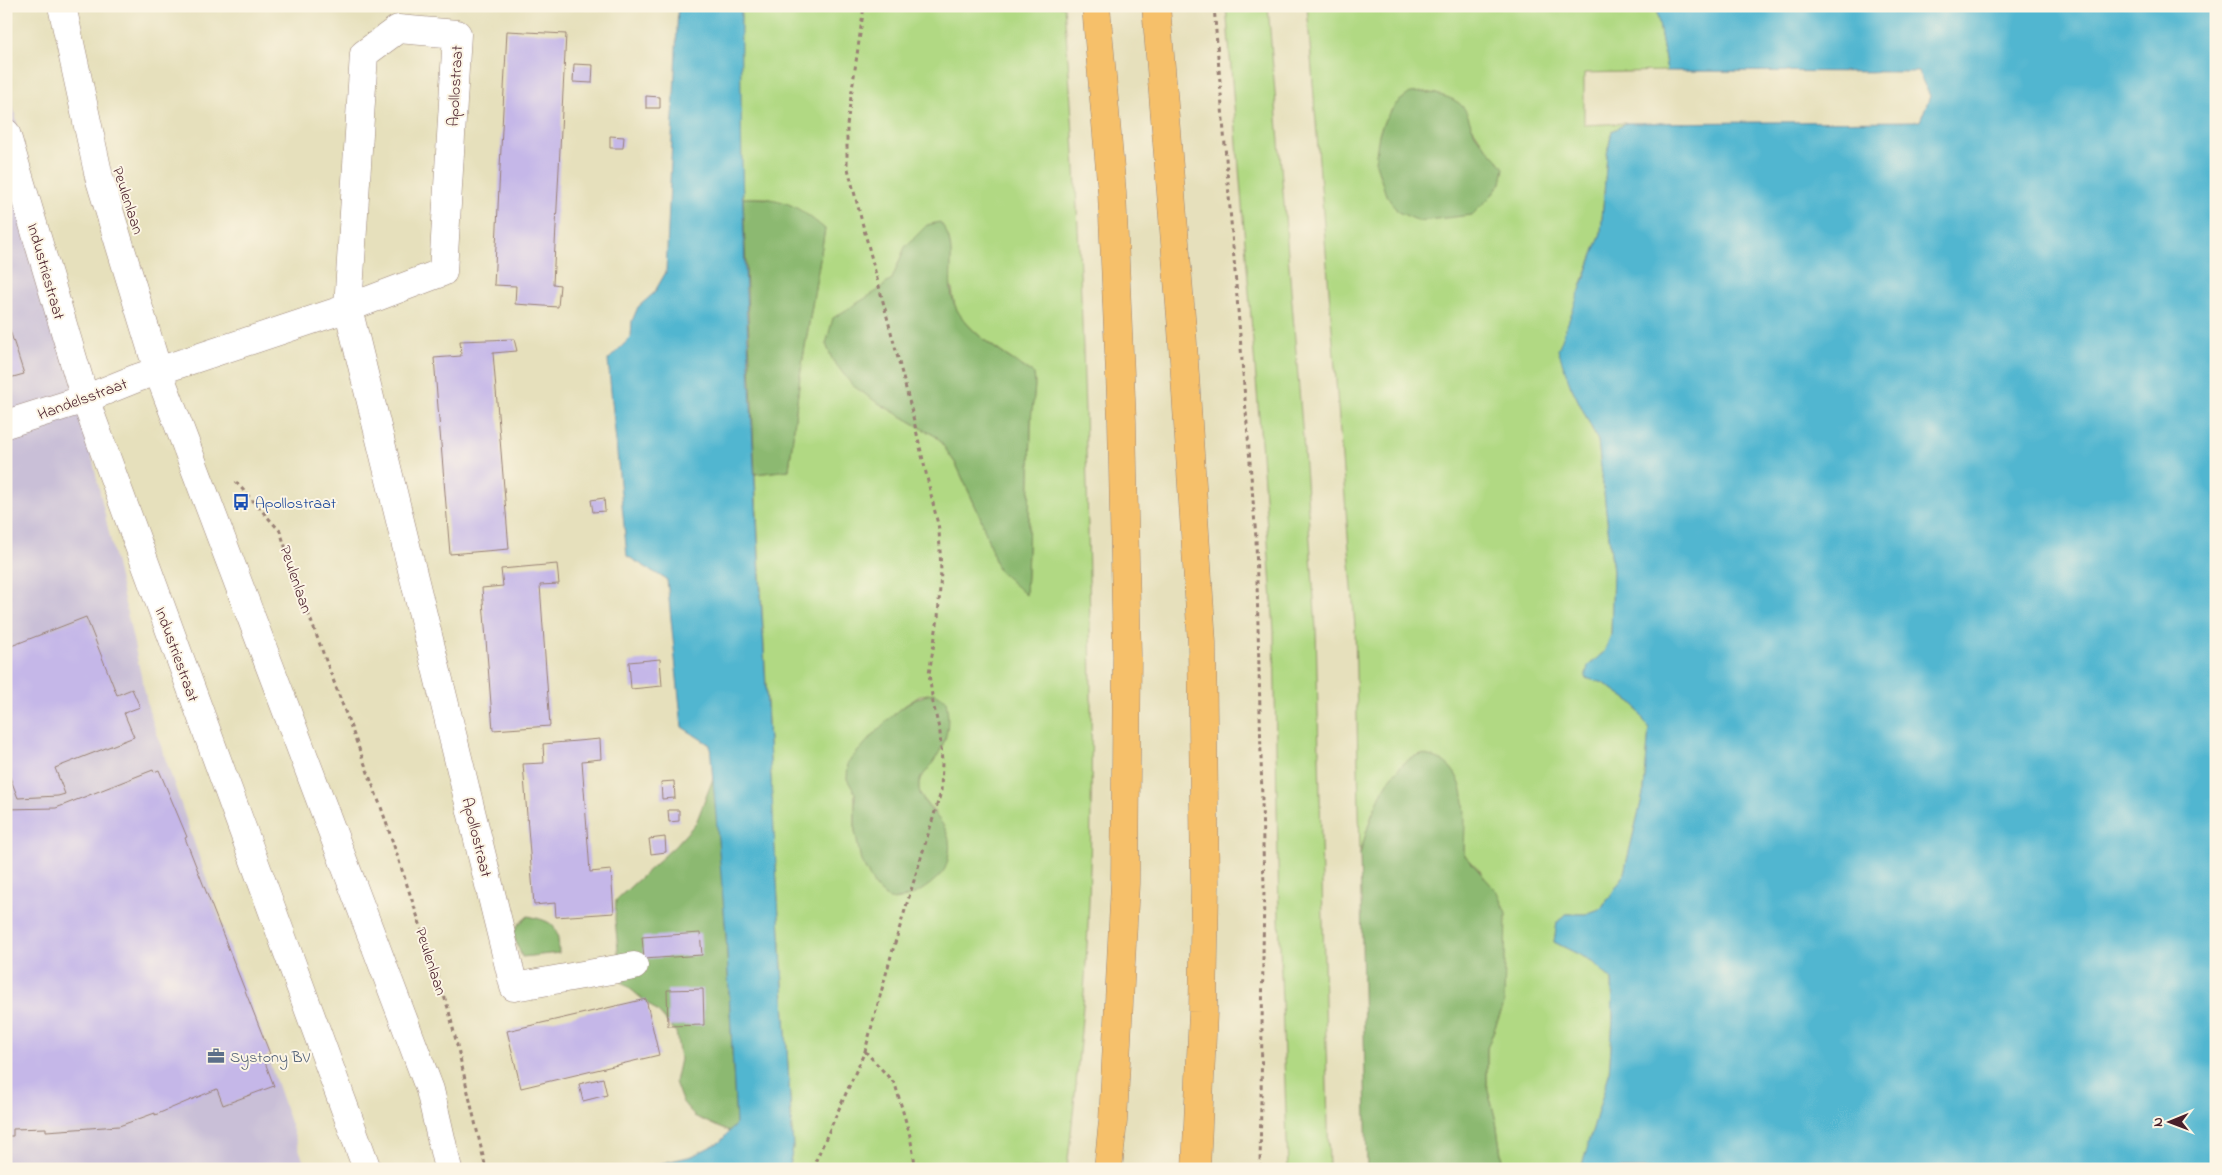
<svg xmlns="http://www.w3.org/2000/svg" width="2222" height="1175" font-family="'Indie Flower',sans-serif">
	<style>
		.industrial { fill: #c9bfd7 }
		.green { fill: #b1d983; stroke: #7e7c57; fill-rule: evenodd }
		.forest { fill: #8cb971; stroke: #6b6c4e }
		.water { fill: #51b6d0; stroke: #4e6a7e }
		.building { fill: #c5b7e8 }
		.lines { fill: none; stroke-linecap: round; stroke-linejoin: round }
		.minor-casing { stroke: #988074; stroke-width: 29 }
		.tertiary-casing { stroke: #988074; stroke-width: 29 }
		.motorway-casing { stroke: #988074; stroke-width: 29 }
		.path { stroke: #988074; stroke-width: 3; stroke-dasharray: 4 4; stroke-linecap: butt }
		.minor { stroke: #fff; stroke-width: 28 }
		.tertiary { stroke: #fff; stroke-width: 28 }
		.motorway { stroke: #f6c06b; stroke-width: 28 }
		.labels { text-anchor: middle; stroke-width: 4; stroke-linejoin: round; paint-order: stroke }
		.street-label { font-size: 16px; fill: #4a1f2b; stroke: #fcf5e5 }
		.transit-label { font-size: 16px; fill: #164399; stroke: #fcf5e5; text-anchor: start }
		.service-label { font-size: 16px; fill: #4e5e75; stroke: #fcf5e5; text-anchor: start }
	</style>
	<rect width="100%" height="100%" fill="#fcf5e5"/>
	<filter id="ink" filterUnits="userSpaceOnUse"><feTurbulence type="fractalNoise" baseFrequency=".02" numOctaves="2"/><feDisplacementMap in="SourceGraphic" scale="10" xChannelSelector="R" yChannelSelector="G"/><feConvolveMatrix kernelMatrix="1 2 1 2 8 2 1 2 1" color-interpolation-filters="sRGB"/></filter>
	<filter id="wash" filterUnits="userSpaceOnUse"><feTurbulence type="fractalNoise" baseFrequency=".0096" numOctaves="4" result="noise"/><feDisplacementMap in="SourceGraphic" scale="20" xChannelSelector="R" yChannelSelector="G"/><feGaussianBlur stdDeviation="1.12" result="paint"/><feColorMatrix in="noise" values="0 0 0 0 0 0 0 0 0 0 0 0 0 0 0 0 0 1.4 0 .05"/><feComposite in="paint" operator="in"/></filter>
	<g filter="url(#wash)">
		<rect width="100%" height="100%" fill="#e6e0bc"/>
		<path class="industrial" d="M6,74L149,711L306,1169H6Z"/>
		<path class="green" d="M741,6H1064C1077,166 1083,325 1087,485C1090,624 1094,762 1089,901C1086,990 1077,1080 1067,1169H788L793,1148L774,836L755,474L789,470L800,376L825,229L767,198H743L739,103ZM892,279L952,288C953,297 954,306 959,314C977,339 1009,357 1034,374C1037,390 1031,405 1031,421C1030,479 1029,537 1026,595L980,516L956,464L937,437L875,401L877,291ZM935,693L925,773C910,788 923,801 935,812L901,899L890,900L875,887L855,831V793L898,710L921,695Z
			M1226,6H1268L1304,451L1316,629L1329,1169H1288L1279,918L1274,631L1262,454Z
			M1307,6H1656L1667,71L1584,73V125L1627,123L1612,131L1607,155L1601,233L1581,286L1570,384L1598,441L1613,571L1611,635L1604,652L1588,666L1604,683L1634,704L1649,729L1644,790L1623,877L1602,908L1586,914H1565L1557,923L1554,942L1592,961L1612,980L1613,1019L1609,1074L1581,1169H1501L1502,1161L1496,1121L1487,1086V1048L1504,1004L1482,873L1464,854V835L1388,782L1372,814L1360,854L1355,627ZM1425,92C1431,93 1439,94 1444,97C1469,112 1477,143 1499,161L1501,183L1492,195L1472,215L1379,134C1389,110 1398,95 1425,92Z"/>
		<path class="forest" d="M1425,92C1436,94 1454,97 1462,106C1469,113 1470,126 1476,135C1484,147 1496,156 1504,168L1501,183L1492,195L1472,215L1419,221L1398,212L1386,195L1375,161L1379,134L1385,119L1397,103L1410,93Z
			M743,198C783,197 795,204 825,229L800,376L789,470L755,474Z
			M940,222C961,248 944,276 954,303C964,332 1010,358 1034,374C1037,390 1031,407 1031,424C1030,481 1029,538 1026,595L998,570L980,516L956,464L937,437L875,401L852,385L832,359L826,344L833,318L877,291L892,279L905,247L927,225Z
			M935,693L946,700C951,729 946,745 929,768C925,774 919,777 919,784C917,810 958,819 948,859C946,869 943,873 935,880C922,892 907,899 890,900L875,887L861,861L855,831V793L847,779L848,762C873,737 899,699 935,693Z
			M1422,754C1428,756 1435,757 1441,760C1472,778 1464,825 1464,854L1499,894L1506,914L1504,1004L1487,1048V1086L1496,1121L1502,1161L1501,1169H1367L1360,854C1369,823 1380,781 1408,760C1411,757 1418,755 1422,754Z
			M714,776L726,934L736,1124L729,1132L694,1116L682,1101L675,1082L680,1059L676,1032L659,1013L621,981L615,919L616,900L675,846L696,823Z
			M528,916C555,922 558,925 559,953L522,957L513,934L518,925Z"/>
		<path class="water" d="M678,6H741C739,178 748,351 757,523C768,731 780,940 793,1148L788,1169H638L692,1156L720,1142L736,1124L726,934L710,745L682,727L667,580L627,556L608,360L631,337L632,321L638,307L654,293L666,272Z
			M1656,6H2216V1169H1581L1609,1074L1613,1019L1612,980L1592,961L1554,942L1557,923L1565,914H1586L1602,908L1623,877L1644,790L1649,729L1634,704L1604,683L1585,678L1588,666L1604,652L1611,635L1613,571L1598,441L1570,384L1558,350L1601,233L1607,155L1612,131L1627,123L1920,121L1930,96L1918,72L1667,71Z"/>
		<g id="blocks">
			<path class="building" d="M507,31L566,34L553,284L560,285L558,307L515,304L516,286L494,285Z
				M574,64L593,65L592,83L573,82Z
				M646,96L660,97V108H646Z
				M610,136L624,137L623,148H610Z
				M6,318L24,374L6,379Z
				M514,339L517,351L493,353L509,549L450,554L434,358L461,356L460,341Z
				M604,498L605,511L593,512L591,500Z
				M557,564L559,584L540,585L550,726L493,730L482,588L503,586L501,569Z
				M86,617L117,695L132,689L140,707L124,713L134,737L55,768L65,794L58,796L18,798L6,767V648Z
				M660,659L662,686L631,689L629,662Z
				M600,739L601,759L582,761L590,872L611,870L614,913L556,917L555,903L534,905L523,764L544,763L543,744Z
				M153,770L154,772L159,770L187,837L185,838L270,1054L263,1057L274,1086L223,1105L217,1089L155,1115V1113L119,1126L46,1131V1128L13,1129V1136H6V809L56,808Z
				M674,781L675,798L662,799L661,782Z
				M668,810H679V821L669,822Z
				M665,837L666,852L651,854L649,839Z
				M700,933L702,955L644,959L642,937Z
				M703,989L704,1025L668,1026L667,990Z
				M646,999L659,1055L521,1088L507,1031Z
				M603,1078L607,1095L583,1101L579,1084Z"/>
		</g>
	</g>
	<g filter="url(#ink)">
		<use href="#blocks" fill-opacity="0" stroke="#988074" stroke-width="1"/>
		<g class="lines">
			<g class="minor-casing">
				<path id="minor" d="M398,29L457,34L443,272L348,308L364,54Z
					M6,133L85,399L367,1169
					M6,424L85,399L137,378L348,308L514,987L634,966"/>
			</g>
			<g class="tertiary-casing">
				<path id="tertiary" d="M62,6L99,177L158,371L430,1090L448,1169"/>
			</g>
			<g class="motorway-casing">
				<path id="motorway" d="M1096,6L1112,193L1122,421L1127,655L1125,883L1113,1121L1108,1169
					M1156,6L1182,329L1202,643L1205,885L1203,1012L1196,1169"/>
			</g>
			<path class="path" d="M1214,6L1256,538L1264,888L1260,1169
				M236,482L280,531L301,594L382,810L449,1011L486,1169
				M865,1051L895,1084L910,1136L916,1169
				M812,1169L865,1051L891,956L941,792L942,763L940,733L933,703L929,674L938,618L941,572L939,529L910,404L847,165V125L864,6"/>
			<use href="#minor" class="minor"/>
			<use href="#tertiary" class="tertiary"/>
			<use href="#motorway" class="motorway"/>
		</g>
	</g>
	<defs>
		<g id="bus-bare" transform="scale(1.35)"><path d="M-5-6H5V4H4V6H2V4H-2V6H-4V4H-5ZM-3.5-4V0h7V-4ZM-3.5 1.2v1.5H-2V1.2ZM2 1.2v1.5H3.5V1.2Z" fill="#1a4fb4" stroke="#fcf5e5" stroke-width="2.5" paint-order="stroke"/></g>
		<g id="office-bare" transform="scale(1.35)"><path d="M-6-3h4V-5.5h4V-3h4V5H-6ZM-1-4.5V-3h2v-1.5ZM-6 0V1H6V0Z" fill="#5c6f8a" stroke="#fcf5e5" stroke-width="2.5" paint-order="stroke"/></g>
	</defs>
	<g fill-rule="evenodd">
		<use href="#bus-bare" x="241" y="502"/>
		<use href="#office-bare" x="216" y="1056"/>
	</g>
	<g class="labels">
		<g class="street-label">
			<text transform="translate(454 86) rotate(-87)" y="6">Apollostraat</text>
			<text transform="translate(129 200) rotate(72)" y="6">Peulenlaan</text>
			<text transform="translate(47 271) rotate(74)" y="6">Industriestraat</text>
			<text transform="translate(82 398) rotate(-20)" y="6">Handelsstraat</text>
			<text transform="translate(297 579) rotate(71)" y="6">Peulenlaan</text>
			<text transform="translate(178 654) rotate(70)" y="6">Industriestraat</text>
			<text transform="translate(478 837) rotate(76)" y="6">Apollostraat</text>
			<text transform="translate(432 961) rotate(72)" y="6">Peulenlaan</text>
		</g>
		<g class="transit-label">
			<text x="255" y="508">Apollostraat</text>
		</g>
		<g class="service-label">
			<text x="230" y="1062">Systony BV</text>
		</g>
	</g>
	<rect width="2222" height="1175" fill="none" stroke="#fcf5e5" stroke-width="25"/>
	<g transform="translate(2170 1122) rotate(269)" stroke="#fcf5e5" stroke-width="4" paint-order="stroke">
	<path d="M0-4L9 19L0 12L-9 19Z" fill="#4a1f2b"/>
	<text y="-8" font-size="14" font-weight="bold" text-anchor="middle" fill="#4a1f2b">N</text>
	</g>
</svg>
